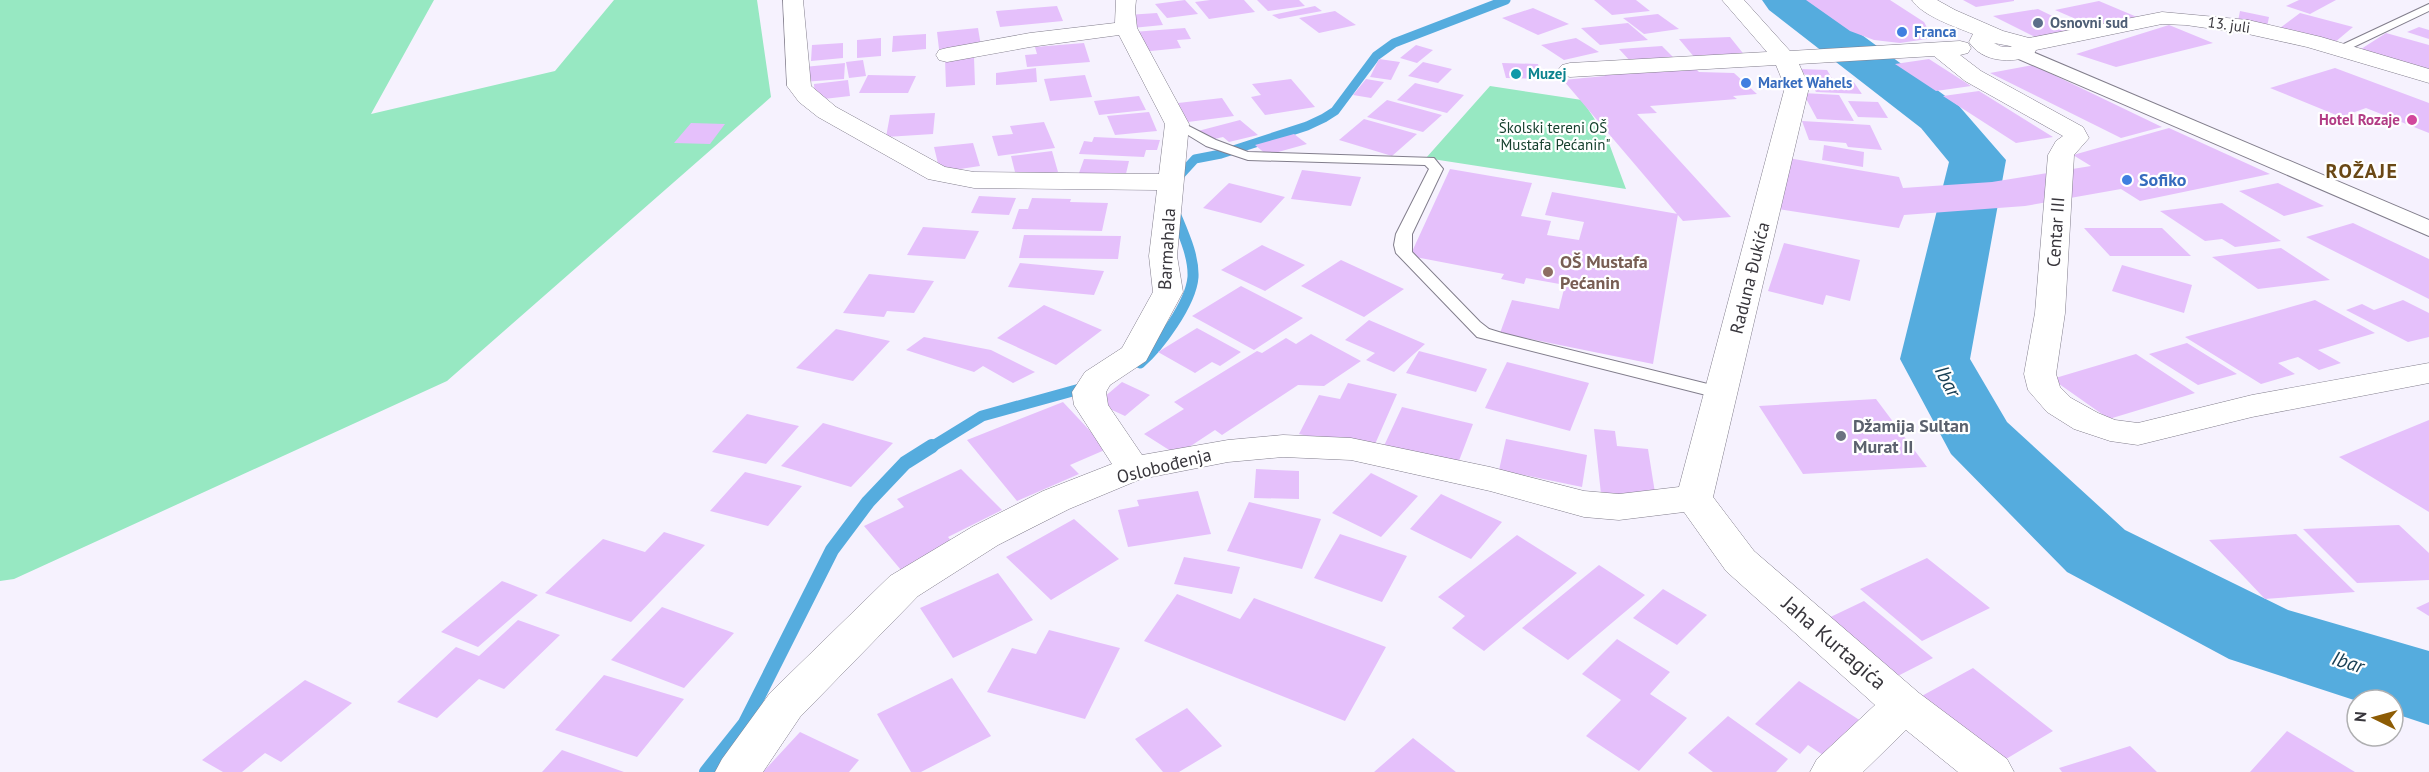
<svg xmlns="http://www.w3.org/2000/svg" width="2429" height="772" font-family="'PT Sans',sans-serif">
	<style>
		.green { fill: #97e8c2 }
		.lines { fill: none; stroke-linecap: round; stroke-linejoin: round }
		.stream-far2 { stroke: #55acde; stroke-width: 9 }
		.stream-far1 { stroke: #55acde; stroke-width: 11 }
		.stream { stroke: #55acde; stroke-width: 14 }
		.river { fill: #55acde; fill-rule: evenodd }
		.building { fill: #e5c0fb }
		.service-casing { stroke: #827e8c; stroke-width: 2 }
		.pedestrian-casing { stroke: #827e8c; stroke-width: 2 }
		.minor-casing { stroke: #827e8c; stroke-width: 1 }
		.tertiary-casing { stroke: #827e8c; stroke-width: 1 }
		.service { fill: #fff; fill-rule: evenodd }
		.pedestrian { fill: #fff; fill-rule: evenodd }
		.minor { fill: #fff; fill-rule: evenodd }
		.tertiary { fill: #fff; fill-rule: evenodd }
		.service-dot { fill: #5c6f8a; stroke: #fff; stroke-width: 2 }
		.shop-dot { fill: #3f7fe0; stroke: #fff; stroke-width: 2 }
		.culture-dot { fill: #0f9aa8; stroke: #fff; stroke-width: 2 }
		.hotel-dot { fill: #d1479c; stroke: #fff; stroke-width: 2 }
		.education-dot { fill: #8d6e63; stroke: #fff; stroke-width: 2 }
		.worship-dot { fill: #6b7280; stroke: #fff; stroke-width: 2 }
		.labels { text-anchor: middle; stroke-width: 4.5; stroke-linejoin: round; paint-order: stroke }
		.far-service-label { font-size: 15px; font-weight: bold; fill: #4e5e75; stroke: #fff; text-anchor: start }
		.far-street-label { font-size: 15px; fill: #38363c; stroke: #fff }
		.far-shop-label { font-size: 15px; font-weight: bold; fill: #366cbe; stroke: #fff; text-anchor: start }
		.far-culture-label { font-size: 15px; font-weight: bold; fill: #0d838f; stroke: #fff; text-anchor: start }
		.far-hotel-label { font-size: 15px; font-weight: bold; fill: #b23c85; stroke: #fff; text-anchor: end }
		.far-park-label { font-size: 15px; fill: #16402e; stroke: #fff }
		.shop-label { font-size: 18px; font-weight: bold; fill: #366cbe; stroke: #fff; text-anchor: start }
		.street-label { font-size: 18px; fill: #38363c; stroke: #fff }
		.education-label { font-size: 18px; font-weight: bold; fill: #785e54; stroke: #fff; text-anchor: start }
		.worship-label { font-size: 18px; font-weight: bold; fill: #5b616d; stroke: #fff; text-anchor: start }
		.far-district-label { font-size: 20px; font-weight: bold; letter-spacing: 1.5px; fill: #6a4815; stroke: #fff }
		.water-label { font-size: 20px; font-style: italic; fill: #1a4055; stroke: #fff }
		.near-street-label { font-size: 21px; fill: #38363c; stroke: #fff }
	</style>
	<rect width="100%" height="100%" fill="#f6f2fe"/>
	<path class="green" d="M0,0H434L371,114L555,71L614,0H757L771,97L447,381L14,579L0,581Z
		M1490,86L1582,100L1607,138L1626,189L1426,158Z"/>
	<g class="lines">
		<path class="stream-far2" d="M1174,182L1195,159L1221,154L1307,126L1324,118L1335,111L1376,56L1394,43L1506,0"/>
		<path class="stream-far1" d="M1140,363C1159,347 1191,303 1193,277C1194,255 1182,231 1174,211
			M930,448L982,416L1087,387"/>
		<path class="stream" d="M706,772L745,723L832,550L868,502L905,463L932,446"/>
		<path class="river" d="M1762,0H1814L1959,106L2006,160L1970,359L2007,422L2125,530L2288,610L2429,651V725L2393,713V700L2357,701L2229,659L2067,572L1951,454L1900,359L1949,162L1921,128L1769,10Z"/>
	</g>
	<path class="building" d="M1185,0L1198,14L1167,18L1155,4Z
		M1210,0H1244L1255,12L1209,19L1195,2Z
		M1257,0H1299L1305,6L1268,11Z
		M1594,0H1636L1650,11L1612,15Z
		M1806,0H1890L1924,22L1929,31L1927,39L1900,43L1874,40L1850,31Z
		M1963,0H2014V1L1976,7Z
		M2299,0H2336L2310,14L2286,6Z
		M2099,1L2137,17L2092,26L2055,10Z
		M1057,6L1063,21L1000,27L996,11Z
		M1315,6L1322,11L1279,19L1272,15Z
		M1533,8L1569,24L1538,35L1502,18Z
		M2038,9L2083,31L2037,38L1993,16Z
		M1335,11L1356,25L1319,33L1299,18Z
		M2240,11L2269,17L2267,27L2238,21Z
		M1157,13L1163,25L1132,28L1127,15Z
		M2300,13L2353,27L2334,43L2280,28Z
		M1658,14L1679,29L1644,34L1623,18Z
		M1628,23L1648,40L1600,45L1581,28Z
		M2169,25L2213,43L2116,67L2076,54Z
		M2419,27L2429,30V39L2407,32Z
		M978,28L981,46L939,49L937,32Z
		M1185,28L1191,39L1177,40L1181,48L1141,52L1133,32Z
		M2386,33L2429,45V72L2358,51Z
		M926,34V49L892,52L893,36Z
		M1730,37L1746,57L1695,58L1679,39Z
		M881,38V56L857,58V40Z
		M1576,38L1599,52L1564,60L1541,45Z
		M843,43V58L811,61L812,45Z
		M1084,43L1090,62L1027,67L1025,55L1037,54L1035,47Z
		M1416,45L1433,50L1417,63L1400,58Z
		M1662,46L1676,60L1632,63L1619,49Z
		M974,57L975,85L946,87L945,59Z
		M1379,59L1400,62L1391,80L1370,77Z
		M1929,59L1971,86L1936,91L1895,64Z
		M863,60L866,76L849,78L846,62Z
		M1423,62L1452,69L1438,83L1408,76Z
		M845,63L844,79L802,82L804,67Z
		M1502,63L1538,64L1543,79L1506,78Z
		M2033,65L2162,127L2121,138L1990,73Z
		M1036,68L1037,82L996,85V73Z
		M1695,68L1699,72L1734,73L1757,94L1733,96L1737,99L1650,106L1657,113L1637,114L1731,217L1683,221L1563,80L1605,76L1602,72Z
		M2335,68L2429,103V133L2366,108L2341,117L2270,88Z
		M1801,69L1827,70L1833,80L1853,81L1862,94L1816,92Z
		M868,75L916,76L908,93H859Z
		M1085,75L1092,97L1050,101L1044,79Z
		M1291,79L1315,107L1265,115L1251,97L1261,95L1252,84Z
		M1366,79L1384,82L1371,98L1353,95Z
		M848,80L850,96L815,100L814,84Z
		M1415,83L1464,95L1447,113L1397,100Z
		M1979,91L2053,137L2016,143L1943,96Z
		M1803,93L1839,95L1854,121L1817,119Z
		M1139,96L1146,110L1099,115L1094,101Z
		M1222,98L1234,116L1188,122L1178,103Z
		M1387,100L1442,115L1423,132L1367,117Z
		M1848,101L1878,102L1888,118L1858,117Z
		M1149,112L1157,131L1115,135L1107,116Z
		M935,113L933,134L886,137L890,115Z
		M1364,119L1417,134L1392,156L1339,140Z
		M1240,120L1258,135L1229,142L1223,137L1210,140L1198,131Z
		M1802,121L1870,125L1882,150L1848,147L1846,143L1809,140Z
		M1044,122L1055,148L998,156L992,136L1013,134L1010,126Z
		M691,123L725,124L710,144L674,143Z
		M2169,128L2270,174L2140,201L2121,189L2025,206L1904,215L1899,228L1778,209L1788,158L1899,177L1903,188L1992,182L2091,166L2073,155Z
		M1294,134L1307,144L1267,155L1255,145Z
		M1094,137L1160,140L1157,150H1146L1144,157L1079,154L1084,141L1092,142Z
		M973,143L980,166L940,172L934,147Z
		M1824,145L1864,152L1863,167L1822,160Z
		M1052,151L1058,172L1016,176L1011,156Z
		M1084,159L1129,161L1125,178L1078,176Z
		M1450,169L1532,183L1521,216L1551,221L1547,235L1579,240L1584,222L1545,215L1552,192L1678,214L1653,364L1500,333L1512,300L1559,309L1565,285L1526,278L1524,284L1501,279L1504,274L1410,256Z
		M1302,170L1361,177L1351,206L1291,199Z
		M1229,183L1285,197L1261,223L1203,208Z
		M2278,183L2324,206L2284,216L2239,191Z
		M979,196L1016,198L1009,215L971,213Z
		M1032,198L1071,199L1070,202L1108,203L1102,231L1012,229L1019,209H1028Z
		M2222,203L2281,241L2235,247L2222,239L2205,241L2160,211Z
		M2353,223L2429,259V299L2306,237Z
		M923,227L979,231L965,259L907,255Z
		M2084,228H2162L2191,256H2110Z
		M1024,235L1121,236L1118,259L1019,258Z
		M1784,243L1860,260L1850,301L1826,295L1823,305L1768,291Z
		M1262,245L1305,265L1265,291L1221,270Z
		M2281,248L2330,280L2258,289L2212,257Z
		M1341,260L1404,289L1364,317L1301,286Z
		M1020,263L1104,271L1094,295L1008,287Z
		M2122,265L2192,285L2184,313L2112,291Z
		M869,274L934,281L914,313L887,311L884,317L843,313Z
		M1241,286L1303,318L1254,350L1192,316Z
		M2315,300L2375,333L2318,350L2341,363L2319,370L2298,357L2278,363L2295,374L2261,384L2185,337Z
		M2403,300L2429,313V337L2408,342L2346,310L2362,304L2374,310Z
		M1044,305L1102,330L1056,365L997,338Z
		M1369,320L1425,344L1394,372L1366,360L1375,353L1345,340Z
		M1197,328L1241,352L1220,366L1212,362L1195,373L1158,352Z
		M836,329L890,341L853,381L796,368Z
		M1311,334L1361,361L1324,386L1298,385L1222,435L1215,430L1177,455L1144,434L1184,409L1174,402L1257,351L1262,353L1286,338L1296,344Z
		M924,337L991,350L1035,372L1013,383L983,366L974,372L906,350Z
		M2187,343L2237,374L2198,385L2149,354Z
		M1419,351L1487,369L1476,392L1406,373Z
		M2136,354L2195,393L2109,419L2052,379Z
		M1507,362L1589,383L1570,431L1485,408Z
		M1122,382L1150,395L1125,416L1097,403Z
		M1348,383L1397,394L1372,451L1299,434L1319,395L1340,399Z
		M1876,399L1927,467L1803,474L1759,406Z
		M1063,402L1107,449L1070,465L1079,474L1017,501L967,440Z
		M1402,407L1473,424L1457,466L1383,448Z
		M747,414L799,426L766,464L712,452Z
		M2429,420V512L2339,457Z
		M823,423L893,443L851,487L781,466Z
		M1594,429L1615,431L1617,446L1648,449L1656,499L1601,494Z
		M1506,439L1587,455L1582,487L1499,470Z
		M961,469L1002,510L948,537L954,544L901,570L864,526L904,507L897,499Z
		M1256,469L1299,471V499L1254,498Z
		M745,472L802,486L768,526L710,511Z
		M1371,473L1418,496L1381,537L1332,513Z
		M1198,491L1211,534L1128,547L1118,510L1139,506L1137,500Z
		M1441,494L1502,522L1471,559L1410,529Z
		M1249,502L1321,519L1302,569L1227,551Z
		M1074,519L1119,559L1051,600L1006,557Z
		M2399,525L2429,553V580L2357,583L2303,529Z
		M664,532L705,545L631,622L545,593L603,539L645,552Z
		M1340,534L1407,556L1382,602L1314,578Z
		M2296,534L2355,592L2265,599L2209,540Z
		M1517,535L1577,573L1484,651L1452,628L1465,616L1438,597Z
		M1184,557L1240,567L1232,594L1174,584Z
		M1927,558L1990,608L1922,641L1860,589Z
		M1599,565L1645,595L1568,660L1522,628Z
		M998,573L1033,620L953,658L920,608Z
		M502,581L538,595L478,647L441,632Z
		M1663,589L1707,615L1677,645L1633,618Z
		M1177,594L1240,619L1254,598L1386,647L1345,721L1144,641Z
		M1864,601L1933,658L1888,681L1820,622Z
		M2429,602V616L2416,608Z
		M662,607L734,633L684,688L611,660Z
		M518,620L560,635L504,689L479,679L437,718L397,702L456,647L479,656Z
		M1049,630L1120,648L1085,719L987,692L1012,648L1036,654Z
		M1617,639L1670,672L1650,694L1687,718L1639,771L1586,736L1621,700L1582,674Z
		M1973,668L2053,731L1996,765L1918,698Z
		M604,675L684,699L637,757L555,730Z
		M952,678L991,736L921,772H911L877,714Z
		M305,680L352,703L281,762L265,753L242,772H223L202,760Z
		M1799,681L1861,721L1826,757L1808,745L1800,754L1755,724Z
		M1187,708L1222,746L1179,772H1163L1135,739Z
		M1728,716L1788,759L1776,772H1713L1688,753Z
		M2287,731L2355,772H2250Z
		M800,732L859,760L849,772H763Z
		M1413,738L1456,772H1374Z
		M2130,746L2157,772H2062L2059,768Z
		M562,750L624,772H542Z"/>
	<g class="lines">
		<g class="service-casing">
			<path id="service" d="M2429,4V11L2343,52H2335L2333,49Z
				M1177,120L1216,140L1248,152L1434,158L1443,169L1412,234V252L1480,322L1489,329L1502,333L1728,389L1731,393L1728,397L1722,399L1477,337L1396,253L1394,245L1396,234L1429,169L1425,165L1248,160L1206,146L1170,124Z"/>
		</g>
		<g class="pedestrian-casing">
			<path id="pedestrian" d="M2021,47L2429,220V236L2014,57L2011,53L2014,49Z"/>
		</g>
		<g class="minor-casing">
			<path id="minor" d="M783,0H803L811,86L836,107L945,167L974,172L1159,174L1165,124L1119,35L1030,47L947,62L939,60L936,55L939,50L947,48L1030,33L1115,23L1116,0H1136L1135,10L1137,28L1189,124L1177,256L1183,292L1146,361L1110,385L1106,392L1108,405L1142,455L1228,440L1283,435L1351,438L1490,467L1584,491L1619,494L1679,487L1785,87L1776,65L1570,77L1562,75L1558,70L1562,65L1570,63L1767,52L1722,0H1744L1790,51L1960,41L1968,43L1971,48L1968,53L1960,55L1981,71L2083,127L2089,138L2074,155L2065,313L2056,374L2060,387L2071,398L2098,413L2115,420L2138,423L2252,395L2429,363V383L2252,417L2138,445L2110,441L2074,429L2047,412L2028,390L2024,374L2035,313L2048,155L2056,141L2063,136L1965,81L1934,56L1799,64L1809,87L1713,497L1754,551L1919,693L2007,759L2014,772H1958L1906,730L1863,772H1810L1817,759L1875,705L1726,571L1684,512L1619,520L1584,517L1490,491L1351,460L1283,457L1228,462L1141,479L1069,509L998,545L918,596L800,717L763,772H715L722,759L770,693L890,576L972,527L1043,491L1112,464L1074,405L1072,392L1085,372L1122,348L1153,292L1149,256L1157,190L974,188L928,179L818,117L799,102L787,86Z"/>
		</g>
		<g class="tertiary-casing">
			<path id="tertiary" d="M1912,0H1937L1955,10L2003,31L2029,38L2162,12L2248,20L2321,37L2429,69V83L2307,47L2248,34L2186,25L2162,24L2036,50L2033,56C2011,63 1983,63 1969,42L1973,34C1956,27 1922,16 1912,0ZM1994,43L2010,46L2012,47H2002Z"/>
		</g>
		<use href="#service" class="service"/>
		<use href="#pedestrian" class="pedestrian"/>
		<use href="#minor" class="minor"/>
		<use href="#tertiary" class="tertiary"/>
	</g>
	<circle class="service-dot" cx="2038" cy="23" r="6"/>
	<g class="shop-dot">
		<circle cx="1902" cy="32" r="6"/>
		<circle cx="1746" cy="83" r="6"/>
		<circle cx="2127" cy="180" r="6"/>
	</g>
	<circle class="culture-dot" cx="1516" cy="74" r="6"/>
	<circle class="hotel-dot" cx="2412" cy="120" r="6"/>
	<circle class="education-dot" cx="1548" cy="272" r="6"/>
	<circle class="worship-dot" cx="1841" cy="436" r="6"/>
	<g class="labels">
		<g class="far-service-label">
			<text x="2050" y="28">Osnovni sud</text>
		</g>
		<g class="far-street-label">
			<text transform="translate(2229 25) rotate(8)" y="5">13. juli</text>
		</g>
		<g class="far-shop-label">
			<text x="1914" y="37">Franca</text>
			<text x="1758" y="88">Market Wahels</text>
		</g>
		<g class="far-culture-label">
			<text x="1528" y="79">Muzej</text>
		</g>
		<g class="far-hotel-label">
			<text x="2400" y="125">Hotel Rozaje</text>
		</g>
		<g class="far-park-label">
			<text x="1553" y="133">Školski tereni OŠ<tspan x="1553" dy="17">"Mustafa Pećanin"</tspan></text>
		</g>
		<g class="shop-label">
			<text x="2139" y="186">Sofiko</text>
		</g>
		<g class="street-label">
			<text transform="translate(2056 232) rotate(-86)" y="6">Centar III</text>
			<text transform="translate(1167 249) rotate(-87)" y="6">Barmahala</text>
			<text transform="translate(1750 278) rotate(-76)" y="6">Raduna Ðukića</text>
			<text transform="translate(1164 466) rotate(-14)" y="6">Oslobođenja</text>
		</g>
		<g class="education-label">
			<text x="1560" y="268">OŠ Mustafa<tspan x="1560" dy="21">Pećanin</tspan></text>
		</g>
		<g class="worship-label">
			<text x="1853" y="432">Džamija Sultan<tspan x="1853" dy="21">Murat II</tspan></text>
		</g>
		<g class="far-district-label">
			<text x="2362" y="178">ROŽAJE</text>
		</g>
		<g class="water-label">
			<text transform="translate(1948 381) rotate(62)" y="7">Ibar</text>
			<text transform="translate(2348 662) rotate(18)" y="7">Ibar</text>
		</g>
		<g class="near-street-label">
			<text transform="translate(1834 643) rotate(41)" y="7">Jaha Kurtagića</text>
		</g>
	</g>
	<g transform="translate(2375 718) rotate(275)"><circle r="28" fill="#ffffff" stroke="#afafb1" stroke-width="1.5"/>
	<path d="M0-4.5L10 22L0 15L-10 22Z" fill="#8d5c05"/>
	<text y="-9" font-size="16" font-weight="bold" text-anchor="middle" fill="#38363c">N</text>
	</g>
</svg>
